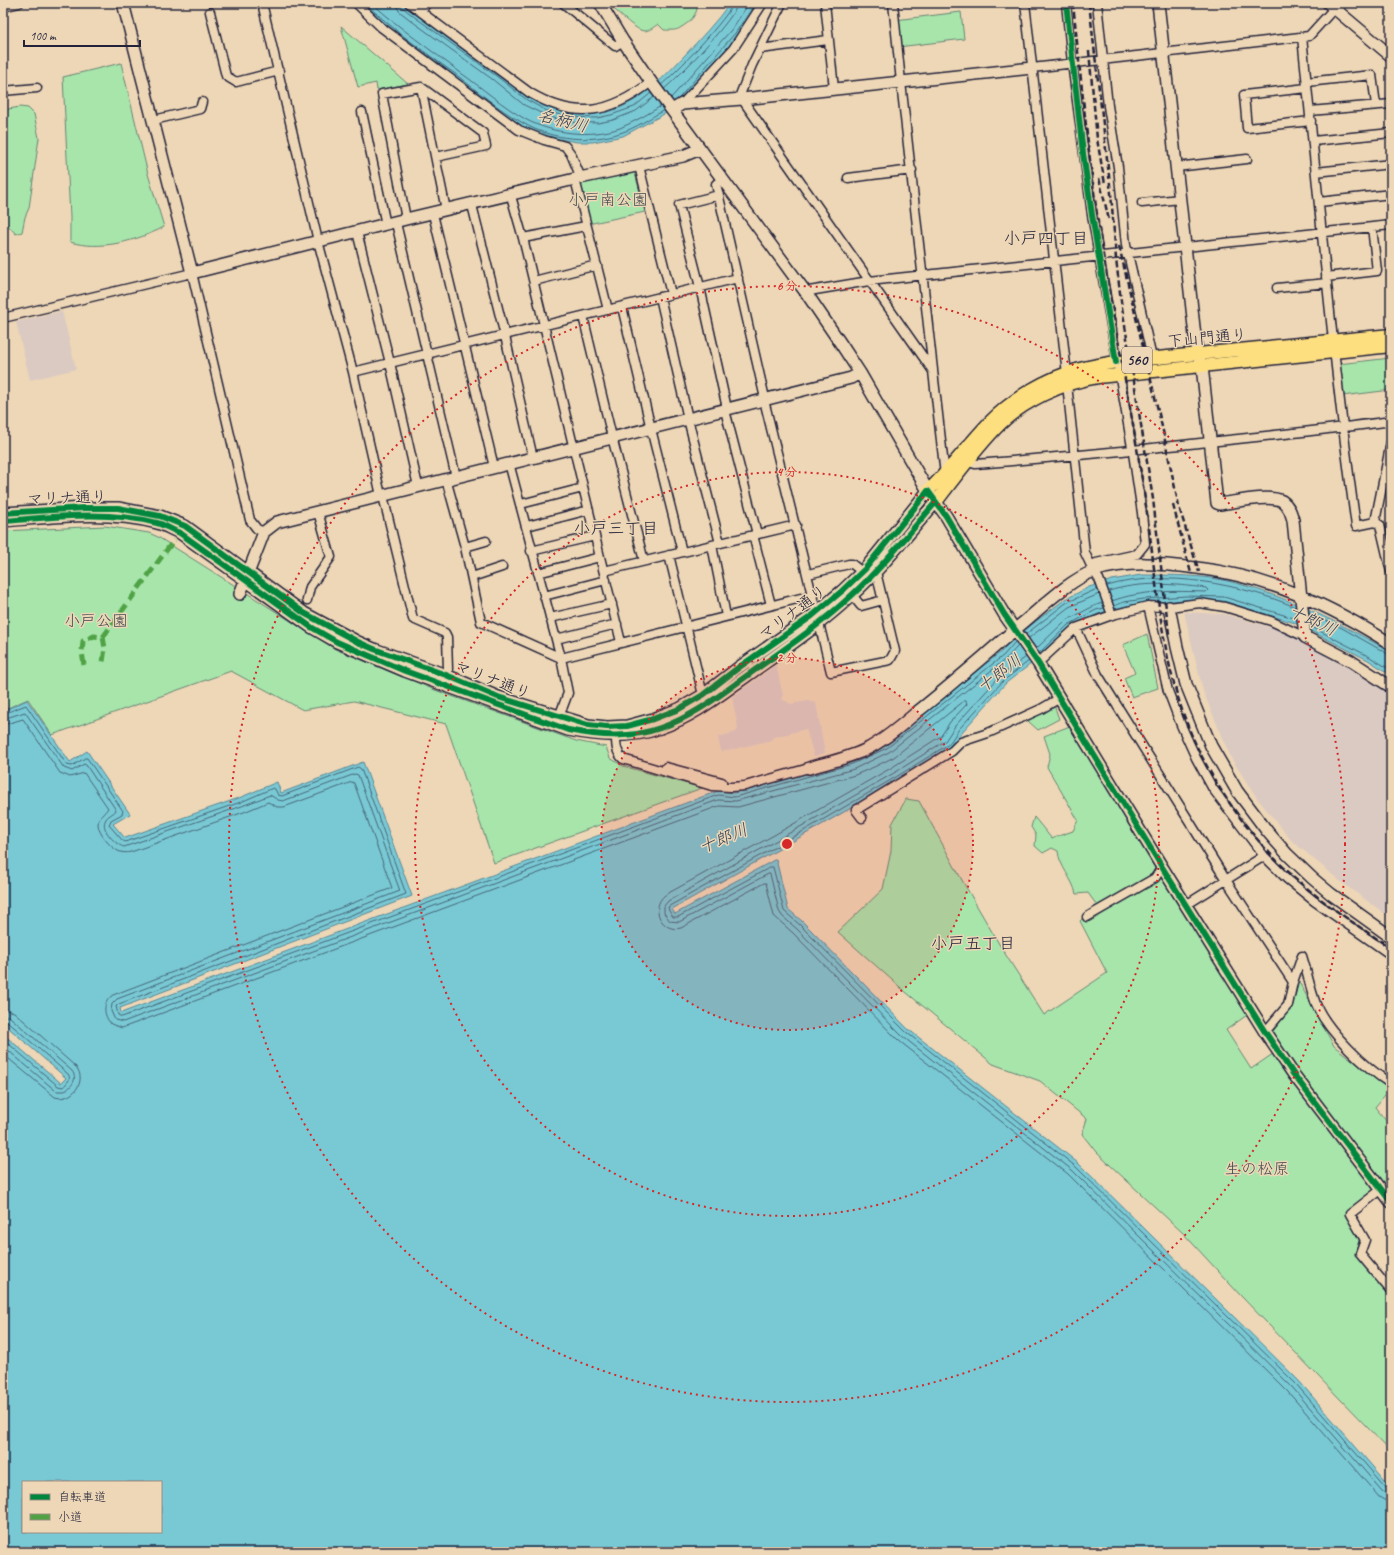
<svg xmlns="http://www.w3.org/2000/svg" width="1394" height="1555" font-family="Caveat,'Klee One',sans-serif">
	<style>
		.built { fill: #dbcac2 }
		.green { fill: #a8e5ab; stroke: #658473 }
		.water { fill: #79c9d4; stroke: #568697; fill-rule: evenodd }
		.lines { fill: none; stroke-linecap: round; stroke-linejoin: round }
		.shore { stroke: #456578; stroke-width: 1 }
		.street-casing { stroke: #22223b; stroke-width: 11 }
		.secondary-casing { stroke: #22223b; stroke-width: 14 }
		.primary-casing { stroke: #22223b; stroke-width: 15 }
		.street { stroke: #eed7b6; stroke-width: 8 }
		.secondary { stroke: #eed7b6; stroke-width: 11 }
		.primary { stroke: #fedf80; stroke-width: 12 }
		.rail { stroke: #22223b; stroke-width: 2.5; stroke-dasharray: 6 3; stroke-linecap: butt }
		.quiet { stroke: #50a245; stroke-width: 5; stroke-dasharray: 10 5; stroke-linecap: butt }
		.cycleway-casing { stroke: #eed7b6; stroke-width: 8 }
		.cycleway { stroke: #00873e; stroke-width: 6 }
		.ring { fill: none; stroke: #d62828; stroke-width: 2; stroke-dasharray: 2 4 }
		.labels { text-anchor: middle; stroke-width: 3; stroke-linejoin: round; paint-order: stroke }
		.shield { fill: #eed7b6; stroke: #5f5860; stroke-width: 1 }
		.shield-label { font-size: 15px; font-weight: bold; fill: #22223b }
		.park-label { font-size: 16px; fill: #3d4951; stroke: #eed7b6 }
		.street-label { font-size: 16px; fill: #22223b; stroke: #eed7b6 }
		.water-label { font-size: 17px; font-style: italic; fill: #33435a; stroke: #eed7b6 }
		.neighbourhood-label { font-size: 17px; fill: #22223b; stroke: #eed7b6 }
		.centre { fill: #d62828; stroke: #eed7b6; stroke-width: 2 }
		.ring-label { font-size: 12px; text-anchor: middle; font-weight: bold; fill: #d62828; stroke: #eed7b6; stroke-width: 3; stroke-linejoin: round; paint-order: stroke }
	</style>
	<rect width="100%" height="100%" fill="#eed7b6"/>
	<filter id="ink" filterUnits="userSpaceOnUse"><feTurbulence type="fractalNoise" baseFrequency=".025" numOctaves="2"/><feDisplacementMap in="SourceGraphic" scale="8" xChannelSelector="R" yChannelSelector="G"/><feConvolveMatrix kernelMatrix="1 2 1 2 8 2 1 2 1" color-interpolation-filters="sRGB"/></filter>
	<g filter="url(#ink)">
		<path class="built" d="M62,311L76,369L30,380L16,322Z
			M1184,612L1224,614L1281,630L1337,658L1391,692V918L1341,882L1291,840L1257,798L1231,758L1203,691Z
			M776,665L783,695L782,699L791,704L807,701L816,703L825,753L814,756L806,729L771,738L772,740L721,752L718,737L736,732L738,728L732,697Z"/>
		<path class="green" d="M607,3H698C697,16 690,22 680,28C676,31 668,30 664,30L658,24C654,27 649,31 644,31C634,30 615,9 607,3Z
			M961,12L964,39L898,47L895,20Z
			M341,26L408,84L377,90L376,83L358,87Z
			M121,63L148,174L164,227C137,241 100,251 70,242V217L63,77Z
			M20,107L28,108L34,114L39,138L29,208L25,217L22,232L16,234L3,220V110Z
			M635,173L645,212L588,224L579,184Z
			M1391,358V390L1342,396L1338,364Z
			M105,526L149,533L158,537L335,649L435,690L510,717L576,741L606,747L610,758L623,766L702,788L494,863L446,724L354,701L303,710L231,671L52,735L28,699L3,710V531Z
			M1147,634L1158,688L1132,697L1124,678L1135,673L1123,645Z
			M1054,705L1059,719L1038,730L1028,721Z
			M1070,726L1247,1015L1226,1030L1251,1069L1280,1049L1271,1034L1292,1006L1299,982L1334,1046L1390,1089L1375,1107L1391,1127V1194L1383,1183L1346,1212L1360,1235L1356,1253L1391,1294V1452L1241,1296L1183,1233L1096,1152L1082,1134L1087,1119L1040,1081L993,1064L901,988L838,932L883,889L891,851L892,824L906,799L919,801L963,882L1002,949L1044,1015L1107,973L1080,921L1096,904L1088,893L1076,894C1073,879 1059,866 1058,851L1052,848L1043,853L1035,846L1036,835L1031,827L1034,817L1052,839L1058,836L1073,831L1078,820L1047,767L1050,754L1044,736Z"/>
		<path class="water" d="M359,3H403L529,97C599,132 634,110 684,56C700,39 716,22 730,3H760L739,35L680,103L666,113L623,136L593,142H577L547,137L521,127L384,26Z
			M1141,575C1170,575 1205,575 1232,582C1289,597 1340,623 1391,652V675L1368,660L1295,623L1223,601L1186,600L1144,603L1125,606L1098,614L1070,628L1044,654L1006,683L962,732L952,747L898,781L783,847L672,909L675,914L776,859L788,909L803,922L908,1029L1078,1163L1299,1381L1391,1488V1552H3V1034L61,1083L66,1078L3,1023V711L27,700L70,762L87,751L130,814L113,824L125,838L239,798L277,782L281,793L363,762L412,896L120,1008L121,1013L718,791L734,793L851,760L885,744L1002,651L1010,641L1064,600L1089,587L1112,580ZM23,1482H161V1532H23Z"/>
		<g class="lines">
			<path class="shore" d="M365,3C392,29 423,51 454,73C476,90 498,109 523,123C551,140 590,143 620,133C636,128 650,118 664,110
				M372,3C400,29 431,50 461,73C482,88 503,106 525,119C552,134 591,138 620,128C634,122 648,114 661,106
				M396,3L399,11L413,22L492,79L524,105L545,115L566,122L598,123L613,120L636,111L654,97
				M401,3L402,7L416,18L495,75L527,100L547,111L567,117L597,118L611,115L634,107L651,93
				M661,85C673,76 731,15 733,3
				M664,89C677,79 737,16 738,3
				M671,98L732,29L749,3
				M679,98L736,32L755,3
				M1107,586C1164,569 1241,584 1295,607
				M1109,591C1141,581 1173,584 1206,588L1208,590L1206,592C1175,591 1141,590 1112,601
				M1114,606L1124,602L1144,599L1186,596L1224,597L1297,619
				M1309,613L1342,628L1388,654L1391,655
				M1310,626L1370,657L1391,670
				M1026,634L1066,603L1097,589
				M1029,638L1069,607L1099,594
				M1036,649L1065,621L1094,606L1102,603
				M1039,653L1068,625L1096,610L1104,608
				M1026,657L999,677L955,726L945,741L894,773L779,839L668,901L664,906V913L670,921L679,922L768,874H770L779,911L782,916L797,929L902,1036L1072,1170L1292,1387L1382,1491L1386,1494L1391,1495
				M1029,661L1003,681L959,729L949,744L896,777L781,844L671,905L668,907L669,911L673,917H678L771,867H773L784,911L800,925L906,1032L1075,1166L1296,1384L1386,1488L1391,1490
				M3,714L26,705L67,765L72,766L85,758H87L123,811L122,814L111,820L109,825L122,840L125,842L241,802L273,788L275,789L278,795L282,796L358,767L361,769L406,894L119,1004L116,1006L118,1015L122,1017L718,795L735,797L852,764L887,748L1004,655L1015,642
				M3,719L25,712L64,768L72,771L84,764L86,765L116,810C114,814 107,815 105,821C101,830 116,845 124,847L242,806L270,795L278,800L283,801L355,774L358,775L400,891L117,999L112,1004L111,1011L115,1020L123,1022L718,800L736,801L854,769L889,752L1007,658L1018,646
				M3,725L23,719L60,773L70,777L84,773L108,808C105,813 99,816 98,824C98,833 110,847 118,851C122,853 126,853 131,852L244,812L268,802L277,807H284L352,782L354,783L392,888L113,995C102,1002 103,1015 111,1024L122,1028L719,806L738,807L855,775L874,767L894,757L964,701H966L967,704L950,722L941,736L891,768L776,834L665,895C649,908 662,933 681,928L764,883H766L774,916L793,933L898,1040L1068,1174L1288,1392L1379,1497L1384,1500L1391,1501
				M3,1009L14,1012L76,1067C88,1081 72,1102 55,1097L3,1054
				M3,1015L10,1017L72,1071C78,1079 72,1086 65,1091H56L3,1046
				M3,1020L7,1021L68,1074C72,1079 67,1083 63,1087L58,1086L3,1039"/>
			<g class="street-casing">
				<path id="street" d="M262,3L318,241L353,372L380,491L384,500L413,619L445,633L447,637L448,670L446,675
					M356,3L381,27L519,130L544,140L565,146L571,154L581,178
					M409,3L530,93C576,120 610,114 651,82
					M563,3L615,46L623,41
					M782,3L752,65L740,95L742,99L933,371L945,475
					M825,3L834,89
					M893,3L901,82L933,370
					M1025,3L1067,374
					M1066,3L1072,63L1092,215L1133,453L1142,513L1145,544L1137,554L1096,563L1091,566
					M1097,3L1108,106L1118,167L1126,245L1152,358
					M3,7L19,3
					M421,11L427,3
					M210,12L226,76L236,82L279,71
					M1302,37C1319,200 1333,363 1356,526L1375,522
					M760,49L828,40
					M1032,68L1309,36L1339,3
					M1307,82L1372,75L1376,105
					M421,87L483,133L486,146L436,157
					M1307,88L1244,95L1247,128L1311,121
					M3,91L37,88
					M682,104L733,49L763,3
					M1310,111L1391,104
					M362,112L386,225
					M154,120L200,109L202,102
					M1313,141L1391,133
					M639,166L671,294
					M1176,167L1247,159
					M1316,172L1391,164
					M848,178L912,170
					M575,179L608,310
					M722,179L716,184L764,394L765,404L831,672L890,660L895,651L876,572
					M719,195L679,205L700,287L726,404V414L757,534
					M511,196L523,238L600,557L621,642
					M1319,202L1391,194
					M1142,203L1180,199
					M472,205L505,336L533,458
					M433,214L494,467
					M406,219L382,94L421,87L446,210
					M396,223L456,477
					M357,232L390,363L418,486
					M523,238L586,226
					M1326,277L1377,271L1372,227
					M534,281L597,265
					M1277,288L1327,283
					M807,294L809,291L869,281L1391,225
					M660,297L689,423L720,543
					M622,307L652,433L682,552
					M583,316L611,433L644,561
					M3,318L192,273L250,520L257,529L264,532
					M353,372L738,278
					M1067,384L1085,553L1094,572L1099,579L1112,615L1148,606L1169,607L1200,603L1225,607L1271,621L1305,637
					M1391,442L1375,522L1380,525L1391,572
					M968,462L975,464C1027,460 1079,455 1132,450C1218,441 1305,433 1391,421
					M509,463L561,658L568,693L559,717
					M446,479L465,547L481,622L561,658L813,595
					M521,504L583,488
					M527,526L589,510
					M753,535L771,605
					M712,545L726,616
					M465,547L486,541
					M531,551L595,536
					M669,555L703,695
					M604,571L796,525
					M538,573L600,557
					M808,574L849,564H852L862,572
					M472,577L502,567
					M852,595L861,606L883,600
					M544,596L606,580
					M307,600L310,587L331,557L318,512
					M1148,606L1168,691L1181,725L1196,758L1213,789L1264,856L1287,879L1314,901L1391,955
					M550,618L612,604
					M1076,628L1098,675L1226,880L1293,982
					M556,639L617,624
					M1038,663L1076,628L1112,615
					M616,736C616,745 616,752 623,759L712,786L731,787L745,786L809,768
					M666,767L722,782
					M862,818L856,810L952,751L961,742L988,733L1041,709L1060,698
					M1186,905L1264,856
					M1087,917L1155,878L1162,867
					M1265,1032L1288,1005L1293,982L1302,956C1307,972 1310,988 1316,1004C1327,1031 1366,1068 1391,1084
					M1382,1189L1350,1214L1365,1240L1360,1254L1391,1291"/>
			</g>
			<g class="secondary-casing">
				<path id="secondary" d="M123,3L192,273L406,219L575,179L683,156L700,149
					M600,3L623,41L651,82L807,294L841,344L860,373L928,491L946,516L1004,614L1038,663L1162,867L1265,1032L1294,1075L1391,1202
					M1158,3L1197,354L1202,366L1217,503L1220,504C1235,502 1269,494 1282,501C1289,506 1291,513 1293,520L1305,637L1351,661L1391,687
					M1328,3L1391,56
					M672,110L682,104L742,99L1032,68
					M3,513L84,508H118L160,516L185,526L304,613L358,642L374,649L446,675L498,697L588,725L607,727L627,726L653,719L679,709L703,695L738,668L812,616L842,591L865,569L928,491
					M3,521C54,517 107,510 157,523C165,525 172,530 180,533L311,627L337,642L405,671L568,730C599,736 630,739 660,728C693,717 720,695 748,675C783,650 819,626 851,596C882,568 908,534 936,502
					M240,594L264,532L277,522L851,378L860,373
					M1169,607L1177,647L1186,684L1211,746L1237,791L1267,831L1287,854L1312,878L1331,894L1391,937
					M809,768C829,762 850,758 869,748C887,738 902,725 917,712C954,683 988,652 1024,622C1043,606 1071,579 1094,571C1128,560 1163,564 1197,568C1269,577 1330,605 1391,644"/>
			</g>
			<g class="primary-casing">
				<path id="primary" d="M928,491C950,470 968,445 989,423C1013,398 1047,378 1080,369C1092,366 1104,364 1116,362L1391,335
					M936,502C955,477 974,451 996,428C1021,402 1063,382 1098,377L1391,346"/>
			</g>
			<use href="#street" class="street"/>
			<use href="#secondary" class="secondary"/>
			<use href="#primary" class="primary"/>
			<path class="rail" d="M1073,3C1081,81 1089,159 1100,236C1114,324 1132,411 1145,499C1158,585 1160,674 1200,753C1223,799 1256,843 1294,877C1324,904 1358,926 1391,948
				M1089,3L1111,193L1116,259L1121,301L1153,499L1169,634
				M1089,51L1097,139L1105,184
				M1099,178L1109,220
				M1119,246L1163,431L1179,507L1199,572
				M1173,505L1191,573"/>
			<path class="quiet" d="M103,637L174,540
				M84,665L82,652L83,641L94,636L103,637L105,648L103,662"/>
			<g class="cycleway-casing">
				<path id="cycleway" d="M1066,3L1083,153L1092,215L1116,362
					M3,513L84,508H118L160,516L185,526L304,613L358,642L374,649L446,675L498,697L588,725L607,727L627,726L653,719L679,709L703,695L738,668L812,616L842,591L865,569L928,491L946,516L1004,614L1038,663L1162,867L1265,1032L1294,1075L1391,1202
					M3,521C54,517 107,510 157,523C165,525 172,530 180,533L311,627L337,642L405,671L568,730C599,736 630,739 660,728C693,717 720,695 748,675C783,650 819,626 851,596C882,568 908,534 936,502"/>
			</g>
			<use href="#cycleway" class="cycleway"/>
		</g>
	</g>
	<circle cx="787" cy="844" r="186" fill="#d62828" fill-opacity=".12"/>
	<g class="ring">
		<circle cx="787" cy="844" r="186"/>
		<circle cx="787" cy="844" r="372"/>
		<circle cx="787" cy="844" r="558"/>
	</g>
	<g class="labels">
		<rect class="shield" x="1122" y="347" width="30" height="26" rx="3"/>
		<g class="shield-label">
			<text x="1137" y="365">560</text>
		</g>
		<g class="park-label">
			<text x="608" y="205">小戸南公園</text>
			<text x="96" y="626">小戸公園</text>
			<text x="1257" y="1174">生の松原</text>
		</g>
		<g class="street-label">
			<text transform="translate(1207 337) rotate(-5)" y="6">下山門通り</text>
			<text transform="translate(67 497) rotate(-2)" y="6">マリナ通り</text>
			<text transform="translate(792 612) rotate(-37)" y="6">マリナ通り</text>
			<text transform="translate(493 679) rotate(21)" y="6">マリナ通り</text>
		</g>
		<g class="water-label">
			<text transform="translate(563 120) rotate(14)" y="6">名柄川</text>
			<text transform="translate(1313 620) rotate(25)" y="6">十郎川</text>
			<text transform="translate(999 673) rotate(-38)" y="6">十郎川</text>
			<text transform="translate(723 838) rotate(-23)" y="6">十郎川</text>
		</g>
		<g class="neighbourhood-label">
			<text x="1046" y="244">小戸四丁目</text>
			<text x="616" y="534">小戸三丁目</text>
			<text x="973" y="949">小戸五丁目</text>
		</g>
	</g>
	<circle cx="787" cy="844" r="6" class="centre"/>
	<g class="ring-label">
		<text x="787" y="290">6 分</text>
		<text x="787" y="476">4 分</text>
		<text x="787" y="662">2 分</text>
	</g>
	<rect width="1394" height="1555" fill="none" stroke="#eed7b6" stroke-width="16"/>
	<rect x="8" y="8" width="1378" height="1539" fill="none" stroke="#22223b" stroke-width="1.5" filter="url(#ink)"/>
	<rect x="22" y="1481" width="140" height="52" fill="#eed7b6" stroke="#9c8f85"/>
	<rect x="30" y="1494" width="20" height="6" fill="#00873e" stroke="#9c8f85"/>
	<text x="58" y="1501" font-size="12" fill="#22223b">自転車道</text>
	<rect x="30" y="1514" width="20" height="6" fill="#50a245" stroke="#9c8f85"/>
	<text x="58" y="1521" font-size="12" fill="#22223b">小道</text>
	<path d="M24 40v6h116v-6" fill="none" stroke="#22223b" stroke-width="2"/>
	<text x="30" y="40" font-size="12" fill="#22223b" stroke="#eed7b6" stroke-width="3" paint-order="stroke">100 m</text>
</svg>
